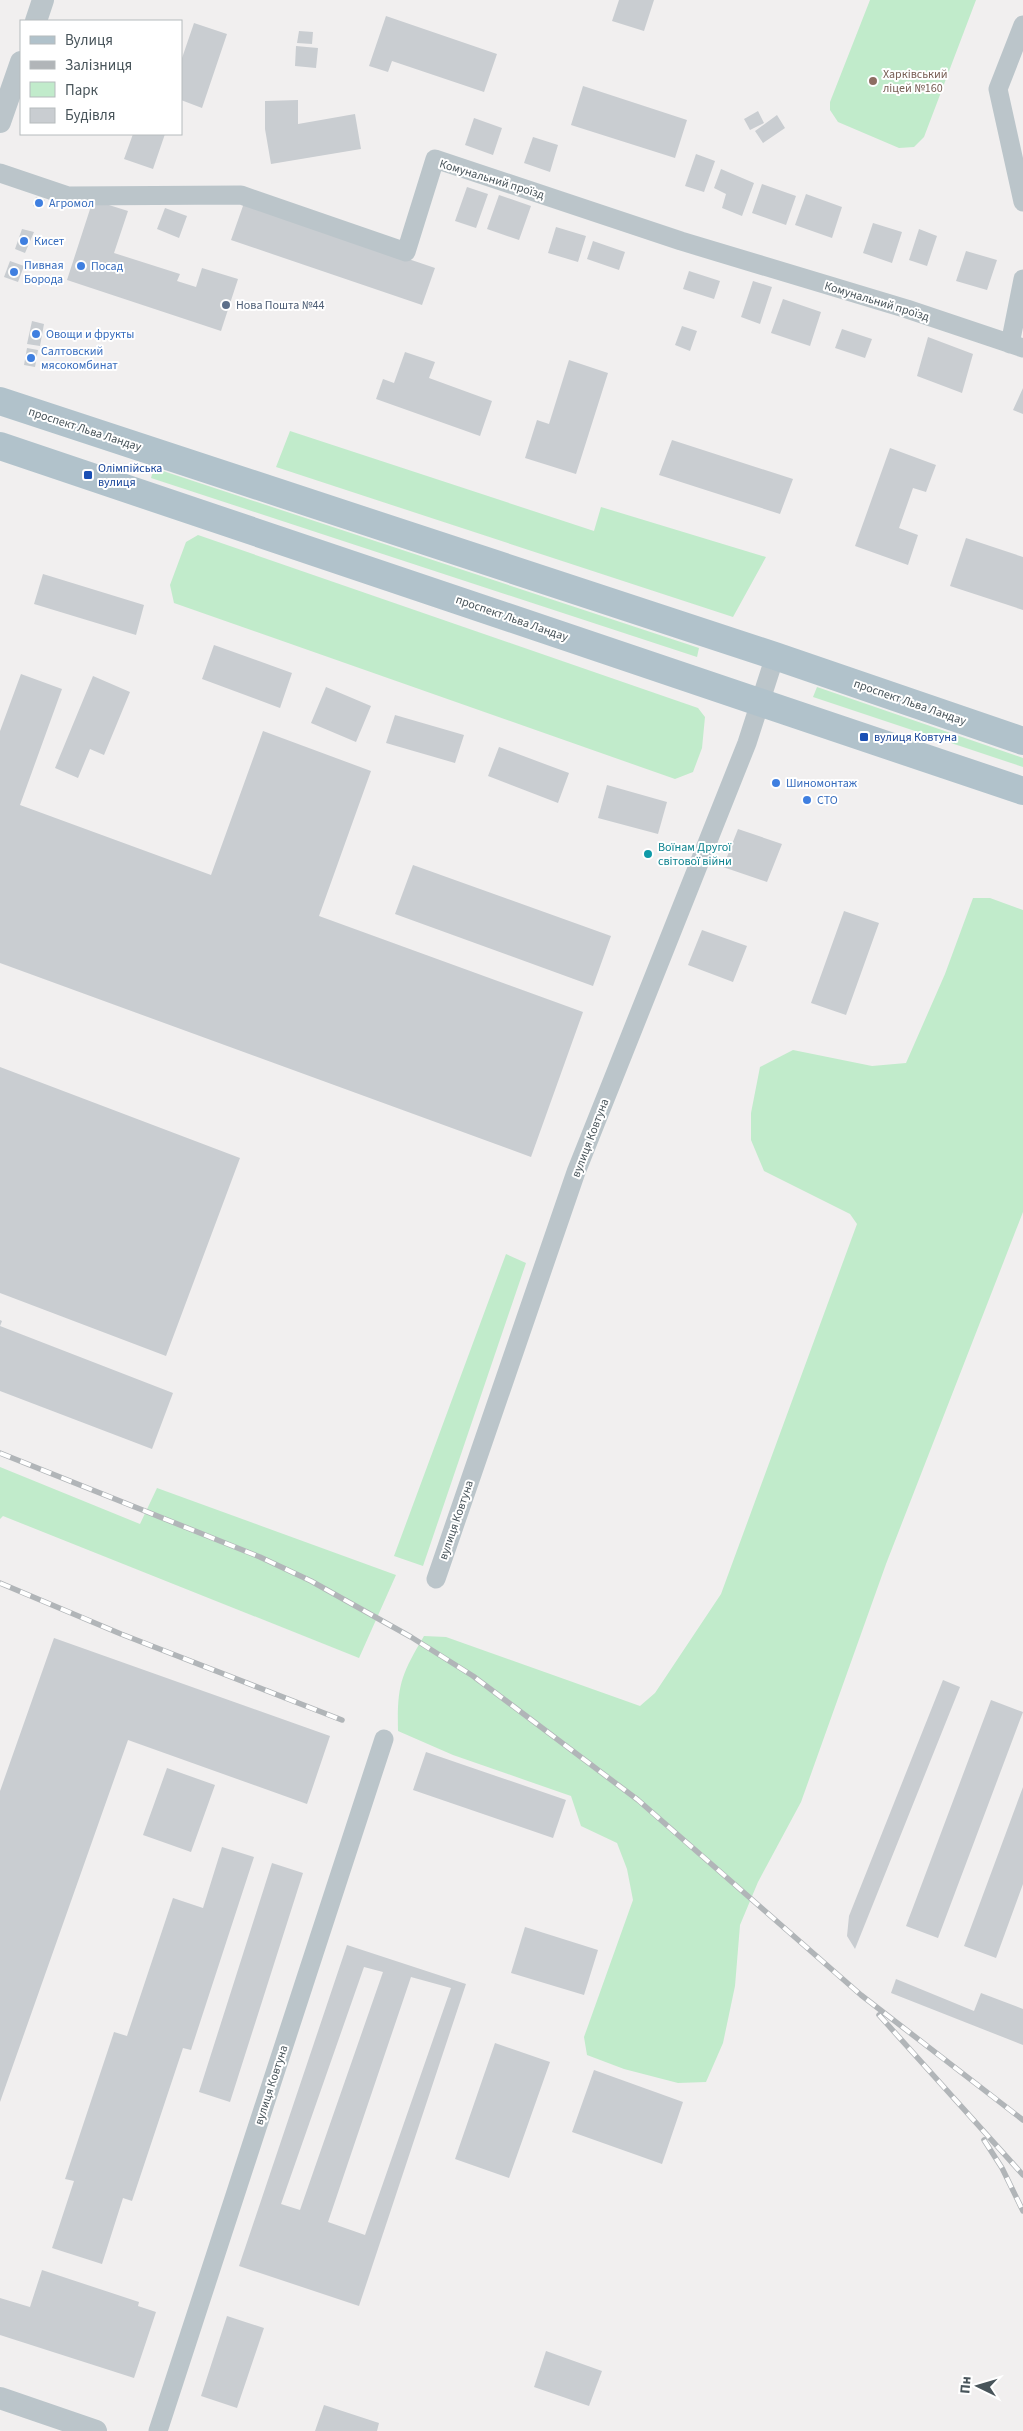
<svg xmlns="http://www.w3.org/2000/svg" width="1023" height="2431" font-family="'Source Sans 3',sans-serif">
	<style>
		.green { fill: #c1ebcb }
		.building { fill: #c9cdd1; fill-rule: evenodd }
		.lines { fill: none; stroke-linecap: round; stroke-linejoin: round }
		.minor { stroke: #bbc5ca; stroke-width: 19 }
		.tertiary { stroke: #bbc5ca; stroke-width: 22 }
		.primary { stroke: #b1c2cb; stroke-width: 28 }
		.rail-casing { stroke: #b1b5b8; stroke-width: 5.5 }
		.rail { stroke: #fff; stroke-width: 4; stroke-dasharray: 11; stroke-linecap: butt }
		.education-dot { fill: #8d6e63; stroke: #fff; stroke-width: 2 }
		.shop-dot { fill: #3f7fe0; stroke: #fff; stroke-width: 2 }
		.service-dot { fill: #5c6f8a; stroke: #fff; stroke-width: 2 }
		.transit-dot { fill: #1a4fb4; stroke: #fff; stroke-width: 2 }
		.culture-dot { fill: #0f9aa8; stroke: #fff; stroke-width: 2 }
		.labels { text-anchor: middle; stroke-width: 4; stroke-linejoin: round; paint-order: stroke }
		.education-label { font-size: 12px; fill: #785e54; stroke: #fff; text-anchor: start }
		.street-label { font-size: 12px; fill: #48545a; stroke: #fff }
		.shop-label { font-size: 12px; fill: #366cbe; stroke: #fff; text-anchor: start }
		.service-label { font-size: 12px; fill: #4e5e75; stroke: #fff; text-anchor: start }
		.transit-label { font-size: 12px; fill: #164399; stroke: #fff; text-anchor: start }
		.culture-label { font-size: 12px; fill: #0d838f; stroke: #fff; text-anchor: start }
	</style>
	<rect width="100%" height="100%" fill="#f1efef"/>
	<path class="green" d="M870,0H976L924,137L914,147L899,148L838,122L830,110V102Z
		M290,431L594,531L601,507L766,557L733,617L276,467Z
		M154,468L699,648L697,657L151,478Z
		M198,535L698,708L705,717L702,748L693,772L675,779L174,603L170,585L186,542Z
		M817,687L1023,758V767L813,697Z
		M973,898H990L1023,910V1212L886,1564L801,1802L758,1882L740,1925L735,1986L723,2043L706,2082L678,2083L624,2069L587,2055L584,2037L633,1900L627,1869L617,1843L581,1826L571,1796L453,1755L398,1731C397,1685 401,1675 424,1636L446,1637L640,1706L655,1693L721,1594L857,1224L850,1214L764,1171L751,1140V1113L760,1067L793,1050L872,1066L906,1063L945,974Z
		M506,1254L526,1263L423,1566L394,1556Z
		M0,1467L140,1524L157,1488L396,1575L359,1658L3,1516L0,1519Z"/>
	<path class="building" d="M619,0H654L644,31L612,21Z
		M386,16L497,54L484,92L392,61L388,72L369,66Z
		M194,23L227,34L202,108L181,100V61Z
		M299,31L313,32L312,44L297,43Z
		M296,46L318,48L316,68L295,66Z
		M583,86L687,120L675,158L571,125Z
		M298,100V124L355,114L361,149L271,164L265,129V101Z
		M758,111L764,123L750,130L744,119Z
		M777,115L785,128L763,143L755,131Z
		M474,118L502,128L493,155L465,145Z
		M133,134H165L153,169L124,159Z
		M533,137L558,145L550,172L524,163Z
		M696,154L715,161L704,192L685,186Z
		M721,169L754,183L742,216L722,208L726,194L714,188Z
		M762,184L796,196L786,225L752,213Z
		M467,187L488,194L476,228L455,221Z
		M806,194L842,207L832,238L795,225Z
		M499,195L531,206L519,240L487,229Z
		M36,197L45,200L41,209L33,206Z
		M93,200L128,211L114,253L180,274L177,281L196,287L202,268L238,279L221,331L67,280Z
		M244,203L435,268L422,305L231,240Z
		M165,208L187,216L179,238L157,229Z
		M873,223L902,232L892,263L863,253Z
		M556,227L586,236L578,262L548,253Z
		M22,229L34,232L25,253L15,249Z
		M919,229L937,236L927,266L909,260Z
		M593,241L625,252L619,270L587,259Z
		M966,251L997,260L987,290L956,281Z
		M10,261L24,266L18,282L4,277Z
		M689,271L720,281L714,299L683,289Z
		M753,281L772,287L760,324L741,317Z
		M783,299L821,312L810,346L771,333Z
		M32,321L44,324L40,346L27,344Z
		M682,326L697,331L690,351L675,345Z
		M842,329L872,339L865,358L835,348Z
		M928,337L973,354L962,393L917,376Z
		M27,348L38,350L35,367L24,365Z
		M405,352L435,362L429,378L492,401L480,436L376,399L383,379L394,383Z
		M569,360L608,373L576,474L525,458L537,420L549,424Z
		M1023,388V414L1013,410Z
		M672,440L793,479L780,514L659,475Z
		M890,448L936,465L926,492L913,488L899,528L918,535L908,565L855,546Z
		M966,538L1023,557V610L950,586Z
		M43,574L144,605L136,635L34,604Z
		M214,645L292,673L280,708L202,679Z
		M21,674L62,689L20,805L211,875L263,731L371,771L319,916L583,1012L531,1157L0,963V731Z
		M93,676L130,692L104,755L90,749L78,778L55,768Z
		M326,687L371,706L356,742L311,723Z
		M395,715L464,735L455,763L386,743Z
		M499,747L569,773L558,803L488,776Z
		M607,785L667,802L658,834L598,818Z
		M738,829L782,844L767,882L723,867Z
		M413,865L611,936L593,986L395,914Z
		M844,911L879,923L846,1015L811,1003Z
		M702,930L747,946L733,982L688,965Z
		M0,1067L240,1158L166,1356L0,1293Z
		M0,1320L2,1321L0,1326L173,1393L152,1449L0,1391Z
		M54,1638L330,1736L307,1804L128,1740L0,2102V1791Z
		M943,1680L960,1687L855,1949L847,1936L849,1916Z
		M991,1700L1023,1712L938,1938L906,1926Z
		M426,1752L566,1800L553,1838L413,1790Z
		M167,1768L215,1785L191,1852L143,1835Z
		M1023,1787V1884L996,1958L964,1946Z
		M222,1847L254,1857L191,2050L183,2048L132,2201L123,2198L102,2264L52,2248L74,2181L65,2179L114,2032L127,2036L173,1898L203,1908Z
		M272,1863L303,1873L230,2102L199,2092Z
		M525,1927L598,1950L584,1995L511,1973Z
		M347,1945L466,1984L359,2306L239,2266ZM364,1967L383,1972L300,2210L281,2204ZM411,1977L451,1988L365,2235L328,2222Z
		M896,1979L974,2011L981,1993L1023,2009V2045L891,1993Z
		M495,2043L550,2062L509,2178L455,2159Z
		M594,2070L683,2102L662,2164L572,2132Z
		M42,2270L139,2302L138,2306L156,2312L134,2378L0,2335V2298L30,2307Z
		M227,2316L264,2328L237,2408L201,2396Z
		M546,2351L602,2371L589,2406L534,2387Z
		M324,2405L379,2423L377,2431H315Z"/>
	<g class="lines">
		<path class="minor" d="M1023,25L998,89L1023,202
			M0,173L68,196L241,195L406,252L435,159L681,241L907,309L1023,348
			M1010,344L1023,279
			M436,1579L576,1172L747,743L775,656
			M158,2431L384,1739"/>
		<path class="tertiary" d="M36,21L43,0
			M0,122L21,62
			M0,2398L96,2431"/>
		<path class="primary" d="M0,401L775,656L1023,741
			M0,446L1023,791"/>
		<g class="rail-casing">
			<path id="rail" d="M0,1453L260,1557L311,1581L411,1637L473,1676L638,1800L861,1995L1023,2120
				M0,1583L121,1634L342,1720
				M879,2015L1023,2175
				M984,2140L1002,2168L1023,2211"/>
		</g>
		<use href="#rail" class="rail"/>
	</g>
	<circle class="education-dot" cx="873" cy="81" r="5"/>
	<g class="shop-dot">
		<circle cx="39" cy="203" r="5"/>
		<circle cx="24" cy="241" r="5"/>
		<circle cx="81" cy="266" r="5"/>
		<circle cx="14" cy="272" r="5"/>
		<circle cx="36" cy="334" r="5"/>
		<circle cx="31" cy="358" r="5"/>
		<circle cx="776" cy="783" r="5"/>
		<circle cx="807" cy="800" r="5"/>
	</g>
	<circle class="service-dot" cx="226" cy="305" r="5"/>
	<g class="transit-dot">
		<rect x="83" y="470" width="10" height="10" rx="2.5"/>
		<rect x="859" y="732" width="10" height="10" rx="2.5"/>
	</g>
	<circle class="culture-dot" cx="648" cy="854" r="5"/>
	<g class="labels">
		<g class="education-label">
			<text x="883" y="78">Харківський<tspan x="883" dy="14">ліцей №160</tspan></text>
		</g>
		<g class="street-label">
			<text transform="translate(492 179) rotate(17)" y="4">Комунальний проїзд</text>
			<text transform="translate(877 301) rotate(17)" y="4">Комунальний проїзд</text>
			<text transform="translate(85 429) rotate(18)" y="4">проспект Льва Ландау</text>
			<text transform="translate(512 618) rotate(19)" y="4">проспект Льва Ландау</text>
			<text transform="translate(910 702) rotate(19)" y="4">проспект Льва Ландау</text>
			<text transform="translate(590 1138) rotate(-69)" y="4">вулиця Ковтуна</text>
			<text transform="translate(456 1520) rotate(-71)" y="4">вулиця Ковтуна</text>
			<text transform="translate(271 2085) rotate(-72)" y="4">вулиця Ковтуна</text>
		</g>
		<g class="shop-label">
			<text x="49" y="207">Агромол</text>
			<text x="34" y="245">Кисет</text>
			<text x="24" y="269">Пивная<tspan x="24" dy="14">Борода</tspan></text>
			<text x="91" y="270">Посад</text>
			<text x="46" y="338">Овощи и фрукты</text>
			<text x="41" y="355">Салтовский<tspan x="41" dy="14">мясокомбинат</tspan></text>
			<text x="786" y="787">Шиномонтаж</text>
			<text x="817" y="804">СТО</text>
		</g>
		<g class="service-label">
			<text x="236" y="309">Нова Пошта №44</text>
		</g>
		<g class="transit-label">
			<text x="98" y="472">Олімпійська<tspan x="98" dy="14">вулиця</tspan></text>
			<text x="874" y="741">вулиця Ковтуна</text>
		</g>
		<g class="culture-label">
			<text x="658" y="851">Воїнам Другої<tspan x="658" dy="14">світової війни</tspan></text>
		</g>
	</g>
	<rect x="20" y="20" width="162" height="115" fill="#ffffff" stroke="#b6bbbd"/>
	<rect x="30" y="36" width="25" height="8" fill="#b1c2cb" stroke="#b6bbbd"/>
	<text x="65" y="45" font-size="15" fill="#48545a">Вулиця</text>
	<rect x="30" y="61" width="25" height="8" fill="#b1b5b8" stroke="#b6bbbd"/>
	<text x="65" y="70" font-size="15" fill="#48545a">Залізниця</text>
	<rect x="30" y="82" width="25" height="15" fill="#c1ebcb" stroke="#b6bbbd"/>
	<text x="65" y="95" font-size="15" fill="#48545a">Парк</text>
	<rect x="30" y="108" width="25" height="15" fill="#c9cdd1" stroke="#b6bbbd"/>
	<text x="65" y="120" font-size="15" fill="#48545a">Будівля</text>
	<g transform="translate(978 2386) rotate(275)" stroke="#ffffff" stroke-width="4" paint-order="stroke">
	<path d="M0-4L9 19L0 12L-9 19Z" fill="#48545a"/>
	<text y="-8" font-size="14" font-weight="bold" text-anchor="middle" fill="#48545a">Пн</text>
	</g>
</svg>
